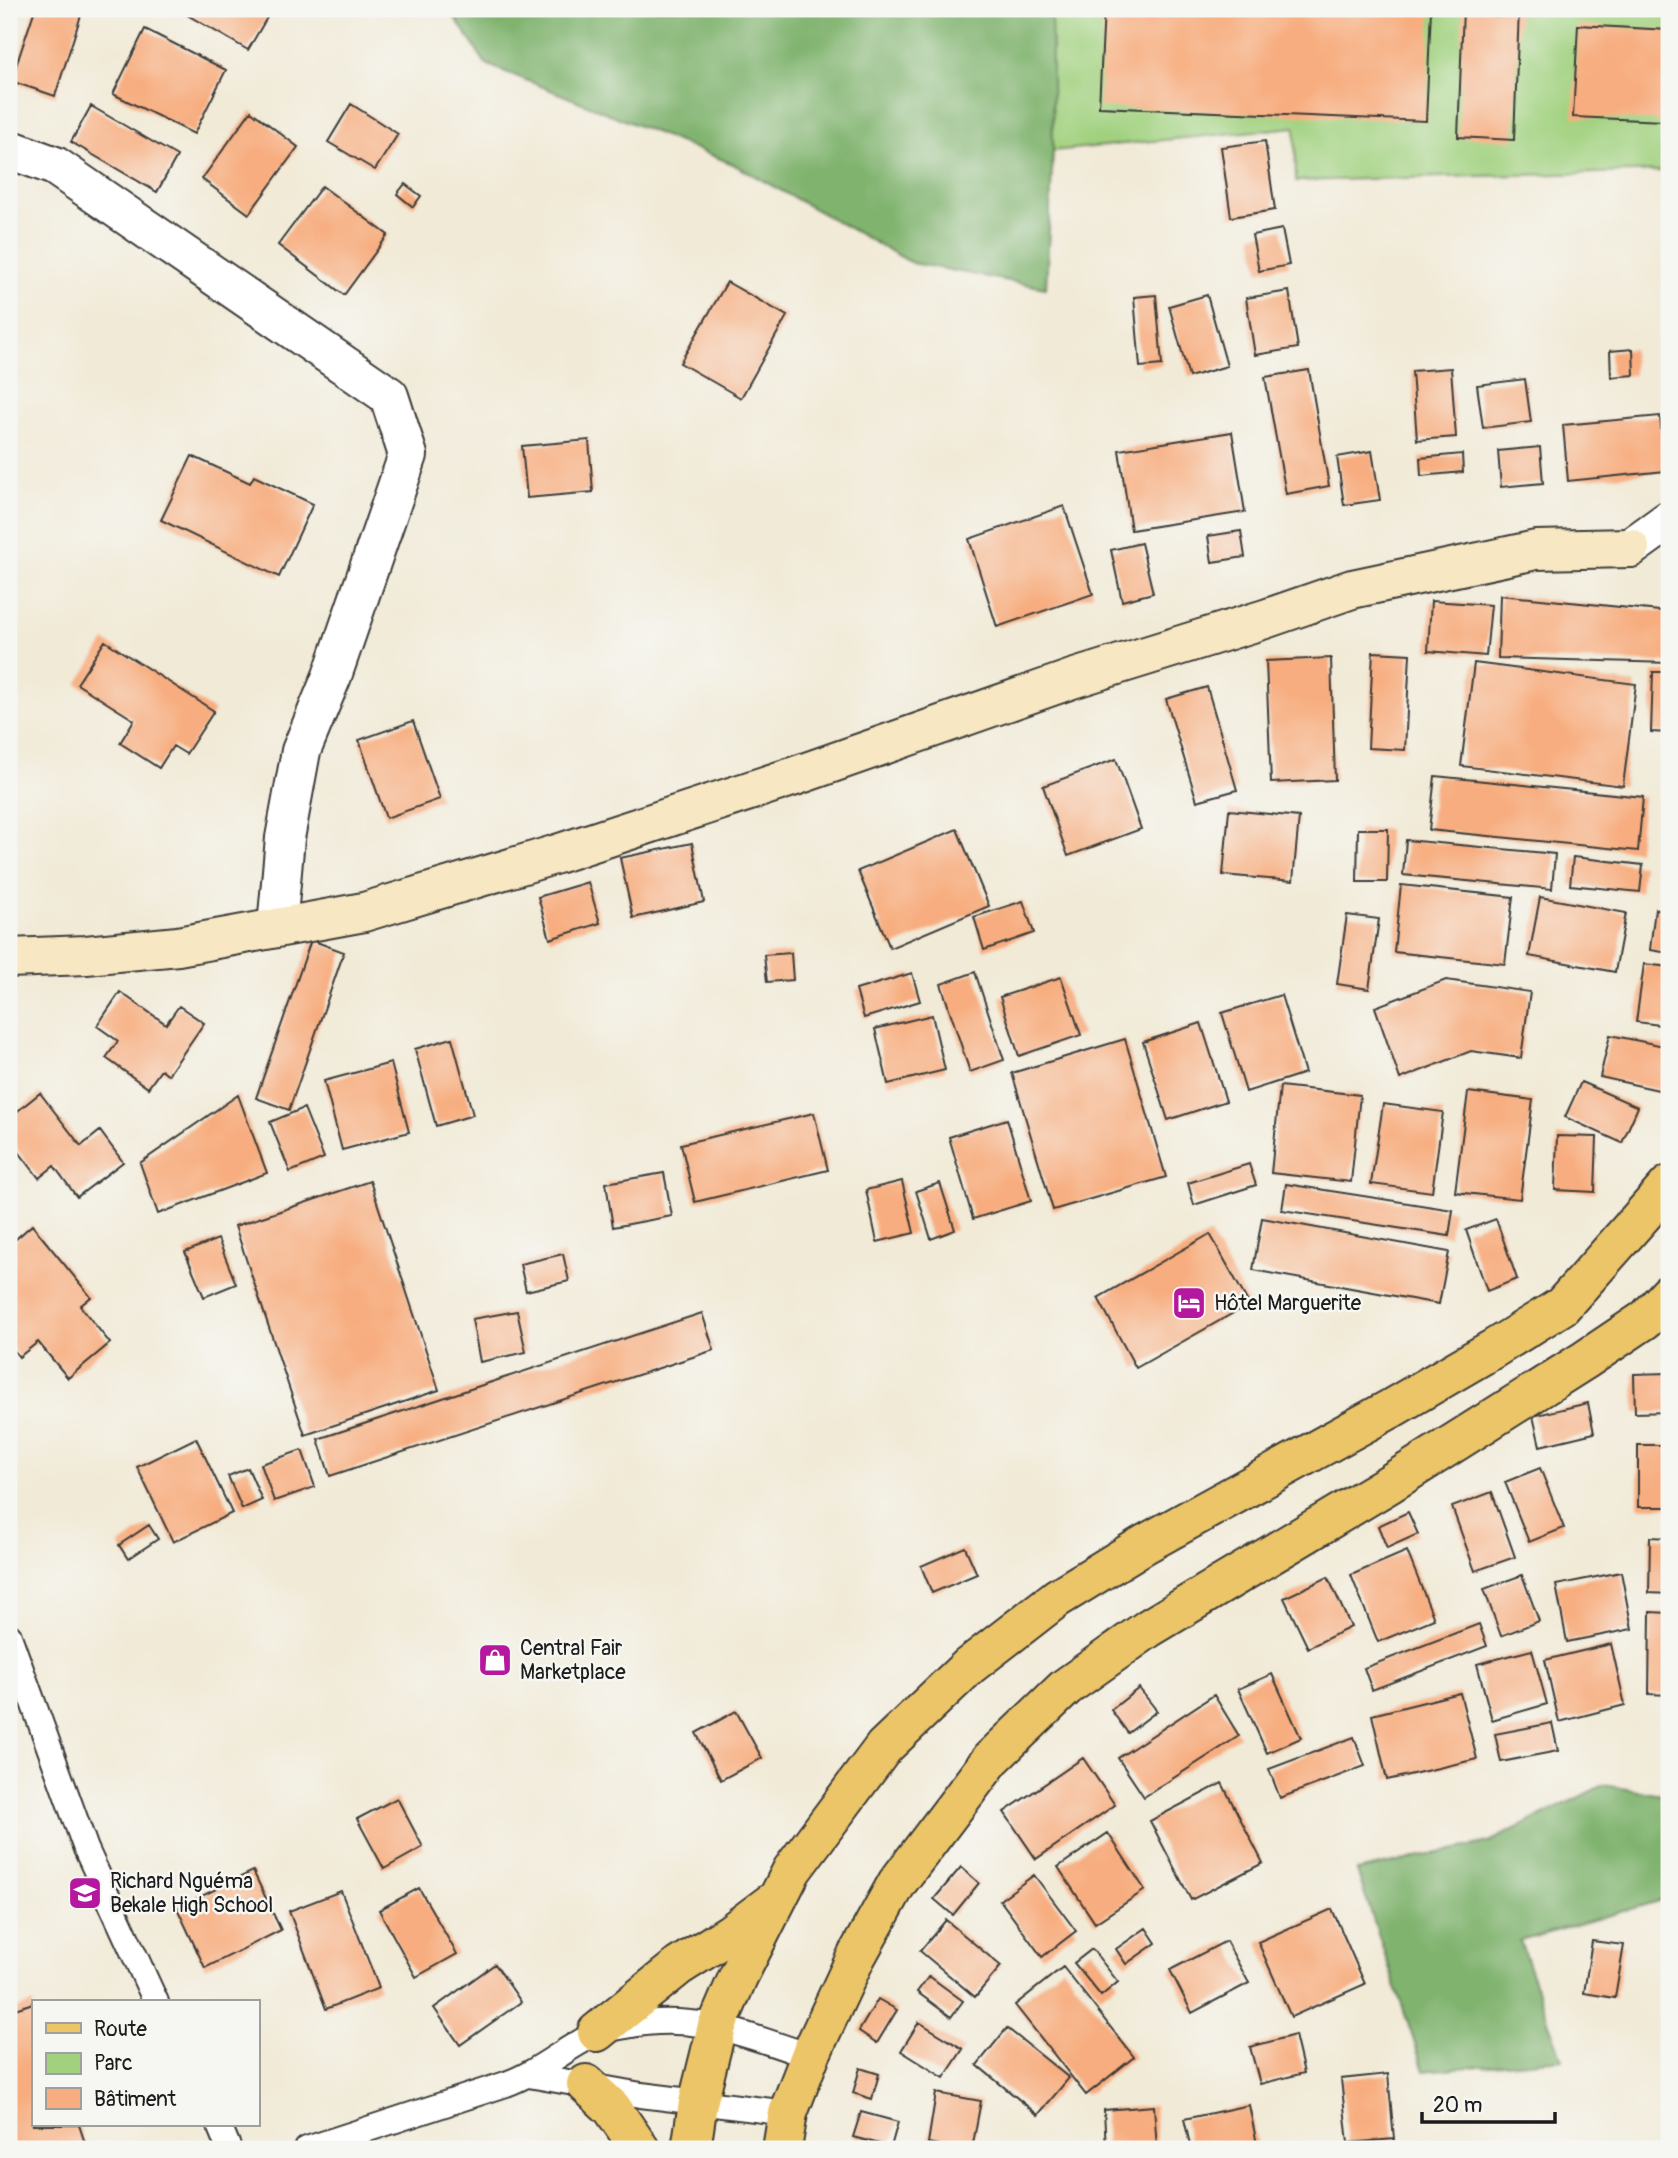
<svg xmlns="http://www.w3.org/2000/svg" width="1678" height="2158" font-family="Pangolin,sans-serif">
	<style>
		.green { fill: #a1d17f; stroke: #5e764e; stroke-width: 2 }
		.forest { fill: #80b36e; stroke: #4e6845; stroke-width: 2 }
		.building { fill: #f7ad7f }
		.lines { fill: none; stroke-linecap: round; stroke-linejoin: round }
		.service-casing { stroke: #3c3b38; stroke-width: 28 }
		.minor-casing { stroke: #3c3b38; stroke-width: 42 }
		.tertiary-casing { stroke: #3c3b38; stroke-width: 42 }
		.secondary-casing { stroke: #3c3b38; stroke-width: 42 }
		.primary-casing { stroke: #3c3b38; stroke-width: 42 }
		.service { stroke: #fff; stroke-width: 24 }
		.minor { stroke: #fff; stroke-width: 38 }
		.tertiary { stroke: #fff; stroke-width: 38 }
		.secondary { stroke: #f7e8c3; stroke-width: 38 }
		.primary { stroke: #ecc569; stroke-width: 38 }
		.labels { text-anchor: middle; stroke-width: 5; stroke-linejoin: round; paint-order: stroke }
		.poi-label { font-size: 21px; fill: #1c1c1c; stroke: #f6f6f2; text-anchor: start }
	</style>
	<rect width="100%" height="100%" fill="#f6f6f2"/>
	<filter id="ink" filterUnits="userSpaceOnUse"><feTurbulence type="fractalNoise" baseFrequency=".0143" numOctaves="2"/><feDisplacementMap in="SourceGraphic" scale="14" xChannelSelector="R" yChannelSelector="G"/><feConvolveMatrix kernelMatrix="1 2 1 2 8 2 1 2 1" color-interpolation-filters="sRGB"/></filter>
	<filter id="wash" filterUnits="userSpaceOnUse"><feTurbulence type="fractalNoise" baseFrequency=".00686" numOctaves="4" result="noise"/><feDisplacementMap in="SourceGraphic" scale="28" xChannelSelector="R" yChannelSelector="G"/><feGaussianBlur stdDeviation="1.57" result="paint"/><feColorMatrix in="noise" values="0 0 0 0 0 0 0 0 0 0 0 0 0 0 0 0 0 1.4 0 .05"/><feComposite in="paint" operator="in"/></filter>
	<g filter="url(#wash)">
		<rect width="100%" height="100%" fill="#f1ead7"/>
		<path class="green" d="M1051,9H1669V171L1296,181L1295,127L1053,151Z"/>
		<path class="forest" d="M449,9H1051L1053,151L1046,288L912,263L733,164L486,64Z
			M1603,1785L1669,1796V1898L1520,1941L1562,2059L1424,2071L1357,1871L1489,1842Z"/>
		<g id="blocks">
			<path class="building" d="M9,9H17L10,36H9Z
				M35,9H83L55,96L11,81Z
				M177,9H272L248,50Z
				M1104,9H1431L1426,121L1099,107Z
				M1463,9H1519L1514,140L1458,137Z
				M1578,25L1669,30L1664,121L1573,117Z
				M145,29L226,70L194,134L113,94Z
				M351,104L398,134L375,170L328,142Z
				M91,106L177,156L157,192L71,142Z
				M251,111L298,147L249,214L202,179Z
				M1265,141L1275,210L1231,217L1221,147Z
				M405,184L421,196L413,207L397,194Z
				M322,186L388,235L344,295L278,245Z
				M1282,229L1289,265L1259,271L1252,235Z
				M727,282L787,316L741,398L680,363Z
				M1289,291L1298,348L1255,355L1246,298Z
				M1156,295L1162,365L1140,367L1134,297Z
				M1207,295L1227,366L1189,377L1169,306Z
				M1633,349L1634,375L1611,377L1610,351Z
				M1451,368L1456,437L1417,440L1412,371Z
				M1309,370L1329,486L1286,494L1265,377Z
				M1525,379L1531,422L1483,428L1477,385Z
				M1660,416L1665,471L1568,481L1563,425Z
				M1232,432L1245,512L1131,530L1119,450Z
				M589,440L593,492L527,498L522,446Z
				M1540,447L1543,483L1501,487L1498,451Z
				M1372,451L1380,500L1344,505L1337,457Z
				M1462,454L1463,472L1421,476L1420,458Z
				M192,456L250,483L254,476L313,504L279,577L161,520Z
				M1064,506L1093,594L997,627L969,539Z
				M1241,531L1245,557L1212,562L1208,536Z
				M1141,543L1153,593L1122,601L1111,550Z
				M1500,595L1669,612V663L1498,658Z
				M1431,601L1491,605L1486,656L1428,651Z
				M105,641L214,711L186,754L173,746L159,768L120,743L134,720L77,684Z
				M1373,652L1410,654L1405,750L1368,748Z
				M1331,658L1335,780L1271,783L1266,661Z
				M1474,663L1636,684L1623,786L1461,766Z
				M1653,672H1669V733L1651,732Z
				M1207,687L1237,790L1197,801L1166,699Z
				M413,721L440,799L386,818L359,740Z
				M1116,759L1141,829L1068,856L1043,786Z
				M1435,776L1643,797L1638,851L1429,830Z
				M1229,810L1299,817L1293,881L1223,875Z
				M957,829L989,906L890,948L858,871Z
				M1358,829H1388L1387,882H1357Z
				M1406,840L1555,854L1552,889L1403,875Z
				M692,843L704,902L633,918L620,858Z
				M1573,857L1643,865L1640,892L1570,885Z
				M588,882L600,923L550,939L538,897Z
				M1401,885L1513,897L1505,964L1394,952Z
				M1540,897L1626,913L1615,972L1529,956Z
				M1023,901L1034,933L984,950L974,917Z
				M1655,909L1669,911V953L1650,950Z
				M1347,915L1379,919L1369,989L1337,984Z
				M311,940L344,952L289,1110L256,1098Z
				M791,953L793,980L767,982L764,955Z
				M1644,964L1669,967V1026L1636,1022Z
				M975,972L1004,1060L970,1072L941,984Z
				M912,973L920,1001L864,1018L856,990Z
				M1061,977L1081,1035L1019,1056L1000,997Z
				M1446,980L1530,992L1521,1058L1471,1051L1400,1079L1375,1007Z
				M120,992L166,1024L179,1006L204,1023L168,1075L161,1070L148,1088L106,1058L118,1041L97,1026Z
				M1281,995L1305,1073L1246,1092L1222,1013Z
				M932,1015L945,1070L888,1084L875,1029Z
				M1201,1023L1226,1101L1168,1120L1143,1042Z
				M1610,1035L1669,1047V1062L1663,1091L1600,1077Z
				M452,1038L473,1115L436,1126L415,1049Z
				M1125,1039L1166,1177L1053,1210L1012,1073Z
				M391,1063L409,1132L342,1150L324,1081Z
				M1581,1082L1638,1107L1622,1143L1565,1117Z
				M1280,1086L1360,1095L1351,1182L1271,1173Z
				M1468,1092L1533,1100L1520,1199L1455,1192Z
				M40,1093L81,1146L100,1131L123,1162L77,1197L54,1166L39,1178L9,1139V1118Z
				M238,1095L267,1173L158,1214L140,1163Z
				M1383,1104L1443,1112L1432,1192L1371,1184Z
				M304,1108L324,1158L290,1172L270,1122Z
				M814,1113L828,1170L695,1202L681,1144Z
				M1007,1119L1031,1201L973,1219L949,1137Z
				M1557,1136L1597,1137L1595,1192L1555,1190Z
				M1249,1164L1256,1185L1194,1205L1188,1183Z
				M664,1173L672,1216L613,1227L606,1183Z
				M370,1181L439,1390L305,1435L235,1226Z
				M902,1181L914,1233L877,1242L866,1190Z
				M940,1183L955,1230L931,1239L916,1191Z
				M1286,1184L1453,1210L1449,1236L1282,1210Z
				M1262,1218L1449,1252L1439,1304L1253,1270Z
				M1496,1219L1517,1279L1487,1291L1466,1230Z
				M32,1225L91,1297L80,1306L110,1343L68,1378L38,1342L19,1357L9,1344V1245Z
				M1210,1234L1249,1304L1136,1368L1098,1298Z
				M218,1239L236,1284L204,1297L185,1252Z
				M563,1254L569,1281L526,1291L520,1264Z
				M517,1311L526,1352L480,1362L472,1319Z
				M702,1313L714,1350L330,1476L318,1439Z
				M1669,1373V1412L1635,1413L1634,1374Z
				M1588,1403L1594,1433L1540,1446L1533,1416Z
				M196,1438L232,1513L173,1542L137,1467Z
				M1638,1445H1669V1507H1638Z
				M302,1450L315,1487L274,1501L261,1464Z
				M248,1468L262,1500L242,1509L228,1476Z
				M1540,1468L1564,1528L1529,1542L1505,1482Z
				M1492,1492L1515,1557L1475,1571L1452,1507Z
				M1408,1512L1418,1534L1387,1548L1378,1526Z
				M149,1525L158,1539L128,1559L119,1545Z
				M1650,1537L1669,1538V1594L1649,1593Z
				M965,1547L977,1574L932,1593L921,1566Z
				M1407,1551L1434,1619L1378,1642L1351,1575Z
				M1621,1572L1632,1629L1567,1642L1556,1585Z
				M1522,1575L1539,1621L1501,1636L1484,1589Z
				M1328,1577L1351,1627L1308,1648L1284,1598Z
				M1650,1612L1669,1613V1695L1649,1694Z
				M1479,1624L1487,1646L1372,1690L1364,1668Z
				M1611,1644L1625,1705L1559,1722L1545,1660Z
				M1532,1650L1547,1704L1492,1720L1477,1664Z
				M1272,1674L1301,1738L1267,1753L1238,1689Z
				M1139,1688L1157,1711L1128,1733L1111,1710Z
				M1460,1693L1477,1759L1387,1780L1372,1715Z
				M1214,1695L1239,1736L1144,1797L1118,1758Z
				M736,1711L762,1758L721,1780L696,1733Z
				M1552,1723L1558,1751L1501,1762L1495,1734Z
				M1354,1737L1365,1766L1280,1798L1269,1769Z
				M1083,1758L1115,1805L1036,1859L1004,1812Z
				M1222,1783L1263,1863L1191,1900L1150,1821Z
				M397,1798L423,1847L384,1869L357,1819Z
				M1108,1833L1145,1890L1095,1923L1058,1867Z
				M961,1867L979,1883L953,1915L934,1899Z
				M253,1871L281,1930L205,1968L177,1908Z
				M1034,1875L1076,1931L1042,1957L1000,1900Z
				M419,1888L457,1954L416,1977L379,1910Z
				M341,1891L379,1988L326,2009L289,1911Z
				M1332,1909L1365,1984L1291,2017L1258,1942Z
				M946,1920L1001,1966L975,1997L920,1951Z
				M1146,1928L1156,1943L1126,1964L1116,1949Z
				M1226,1941L1249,1983L1192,2013L1170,1970Z
				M1592,1941L1624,1945L1615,1998L1584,1993Z
				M1092,1949L1118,1982L1101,1996L1074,1963Z
				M495,1964L521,2002L460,2045L434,2008Z
				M1063,1967L1134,2057L1086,2095L1015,2005Z
				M929,1976L963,2001L951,2017L917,1992Z
				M878,1999L897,2010L877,2043L859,2031Z
				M33,2003V2125H79L87,2149H12L9,2139V2011Z
				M919,2022L963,2049L944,2078L901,2051Z
				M1007,2028L1069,2078L1038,2115L977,2065Z
				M1295,2035L1304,2073L1260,2084L1250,2047Z
				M860,2068L879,2074L872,2099L853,2093Z
				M1388,2074L1394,2139L1348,2143L1341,2079Z
				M936,2093L981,2101L972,2149H958L928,2143Z
				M1249,2105L1258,2149H1191L1184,2119Z
				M1154,2106L1157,2149H1106L1104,2110Z
				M861,2112L898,2122L891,2147L853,2137Z"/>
		</g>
	</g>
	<g filter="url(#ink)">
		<use href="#blocks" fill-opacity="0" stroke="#3c3b38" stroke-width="2"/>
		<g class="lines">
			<g class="service-casing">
				<path id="service" d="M9,1636L86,1849L156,2002
					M529,2075L641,2095L788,2113
					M219,2125L229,2149
					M307,2149L506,2084C539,2072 564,2049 595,2034C604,2029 616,2028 626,2026C696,2012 745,2035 810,2056"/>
			</g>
			<g class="minor-casing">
				<path id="minor" d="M9,149L55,166L389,396L408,455L332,676L301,751L285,838L277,927"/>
			</g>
			<g class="tertiary-casing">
				<path id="tertiary" d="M1630,548L1669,520"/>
			</g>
			<g class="secondary-casing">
				<path id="secondary" d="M9,958L86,955L178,946L364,912L557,854L795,776L1072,679L1265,619L1352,589L1536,550L1630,548"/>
			</g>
			<g class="primary-casing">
				<path id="primary" d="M597,2032L679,1966L731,1933L771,1903
					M586,2084L612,2108L640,2149
					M691,2149L698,2103L717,2026L738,1977L792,1870L884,1747L969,1666L1057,1598L1145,1544L1392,1408L1493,1349L1562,1306L1669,1185
					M782,2149L788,2113L810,2056L856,1957L897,1883L991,1759L1066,1687L1149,1628L1389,1484L1585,1360L1646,1319L1669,1294"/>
			</g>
			<use href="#service" class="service"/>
			<use href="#minor" class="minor"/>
			<use href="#tertiary" class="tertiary"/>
			<use href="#secondary" class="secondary"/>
			<use href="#primary" class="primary"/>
		</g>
	</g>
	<defs>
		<g id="hotel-square" transform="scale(1.75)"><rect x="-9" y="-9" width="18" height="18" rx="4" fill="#b5179e" stroke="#f6f6f2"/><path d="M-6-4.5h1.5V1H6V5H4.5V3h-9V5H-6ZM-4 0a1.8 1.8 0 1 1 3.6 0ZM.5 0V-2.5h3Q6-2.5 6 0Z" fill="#fff"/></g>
		<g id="shop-square" transform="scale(1.75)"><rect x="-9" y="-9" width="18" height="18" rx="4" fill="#b5179e" stroke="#f6f6f2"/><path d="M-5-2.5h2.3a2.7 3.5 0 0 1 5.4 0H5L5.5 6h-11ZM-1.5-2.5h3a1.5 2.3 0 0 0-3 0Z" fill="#fff"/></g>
		<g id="school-square" transform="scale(1.75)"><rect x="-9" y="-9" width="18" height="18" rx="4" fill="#b5179e" stroke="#f6f6f2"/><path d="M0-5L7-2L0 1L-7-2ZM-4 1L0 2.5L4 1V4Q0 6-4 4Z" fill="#fff"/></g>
	</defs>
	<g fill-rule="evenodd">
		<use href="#hotel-square" x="1189" y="1303"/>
		<use href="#shop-square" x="495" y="1660"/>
		<use href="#school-square" x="85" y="1893"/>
	</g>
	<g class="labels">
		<g class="poi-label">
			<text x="1214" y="1310">Hôtel Marguerite</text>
			<text x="520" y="1655">Central Fair<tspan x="520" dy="24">Marketplace</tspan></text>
			<text x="110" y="1888">Richard Nguéma<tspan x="110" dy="24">Bekale High School</tspan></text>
		</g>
	</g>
	<rect width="1678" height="2158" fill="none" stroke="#f6f6f2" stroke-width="35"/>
	<rect x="32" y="2000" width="228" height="126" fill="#f6f6f2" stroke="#9f9f9c" stroke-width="2"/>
	<rect x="46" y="2023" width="35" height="10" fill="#ecc569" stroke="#9f9f9c" stroke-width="2"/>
	<text x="94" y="2036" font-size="21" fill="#1c1c1c">Route</text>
	<rect x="46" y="2053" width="35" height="21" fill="#a1d17f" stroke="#9f9f9c" stroke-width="2"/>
	<text x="94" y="2070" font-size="21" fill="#1c1c1c">Parc</text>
	<rect x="46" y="2088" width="35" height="21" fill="#f7ad7f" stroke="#9f9f9c" stroke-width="2"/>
	<text x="94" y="2106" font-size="21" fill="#1c1c1c">Bâtiment</text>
	<path d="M1422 2112v10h133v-10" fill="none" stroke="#1c1c1c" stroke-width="3.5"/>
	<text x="1433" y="2112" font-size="21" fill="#1c1c1c" stroke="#f6f6f2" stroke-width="5" paint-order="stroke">20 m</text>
</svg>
